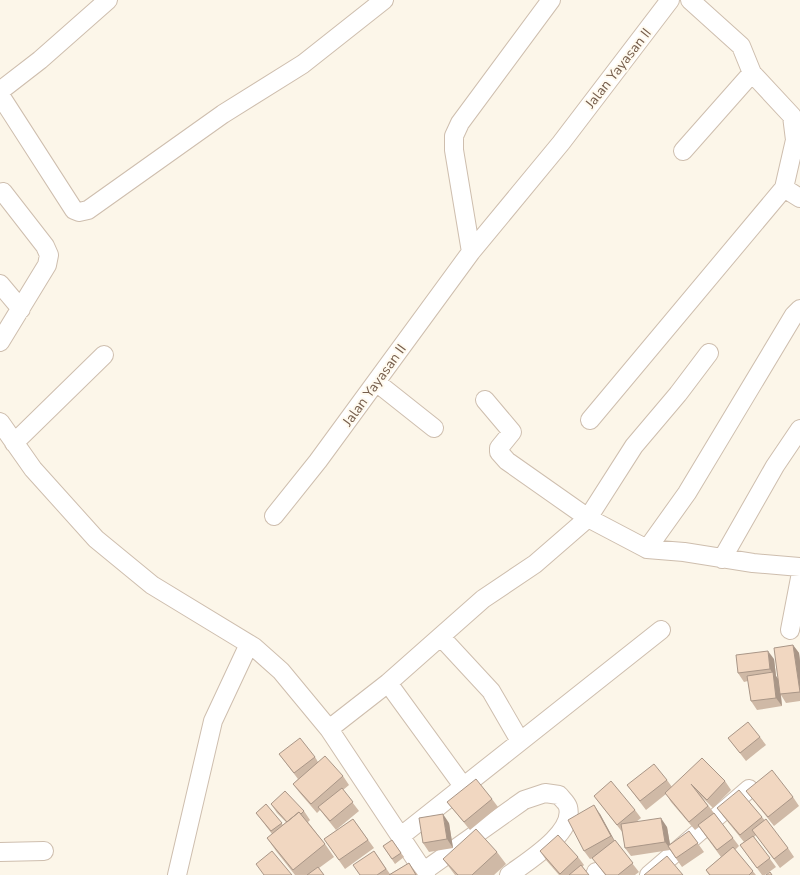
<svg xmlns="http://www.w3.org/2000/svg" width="800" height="875" font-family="'Nunito Sans',sans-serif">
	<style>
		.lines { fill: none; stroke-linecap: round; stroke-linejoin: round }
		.minor-casing { stroke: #cebeae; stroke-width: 20 }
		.minor { stroke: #fff; stroke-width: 18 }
		.wall { fill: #cfb9a6 }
		.shaded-wall { fill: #a99687 }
		.building { fill: #f1d7c1; stroke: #a99687 }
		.labels { text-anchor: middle; stroke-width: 4; stroke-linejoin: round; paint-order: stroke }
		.street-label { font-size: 14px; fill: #765e4c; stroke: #fffaef }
	</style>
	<rect width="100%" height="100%" fill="#fcf6e9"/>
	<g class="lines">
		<g class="minor-casing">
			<path id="minor" d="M690,0L741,46L752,73L792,116L795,140L784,188
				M0,91L40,60L108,0
				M0,95L74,210L79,212L88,210L223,114L303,64L384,0
				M683,151L752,73
				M471,252L454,150V136L460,123L551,0
				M0,284L21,309
				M0,342L47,265L49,255L45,246L3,192
				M376,382L434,428
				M485,400L512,432L499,448V452L507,461L588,518L647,549L684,552L753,563L800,567
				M590,420L784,188L800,198
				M0,422L33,469L96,539L152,585L254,647L281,671L329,729L426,875
				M14,443L104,355
				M274,516L318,461L471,252L561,143L670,0
				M647,549L687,493L794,315L800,309
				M722,559L775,466L800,429
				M790,630L800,578
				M441,637L491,691L520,741
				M388,683L463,786
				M329,729L388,683L483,599L535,564L588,518L634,446L678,394L709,353
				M401,836L661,630
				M0,852L44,851
				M424,871L524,800L545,793L559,795C562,799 567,803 568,807C575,833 526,862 509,875
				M596,872L598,875
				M177,875L213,721L249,644
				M649,875L749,789"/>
		</g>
		<use href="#minor" class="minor"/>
	</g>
	<path class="wall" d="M793,645L799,653L800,661V701L786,703L781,695L782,706L757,710L751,701L748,681L744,682L738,673L774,659L776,676L778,680Z
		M760,737L766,745L746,761L728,738Z
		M279,754L315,757L318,762L343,776L349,785L343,790L359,811L336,830L320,810L317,813L299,792L293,784L298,779Z
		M667,780L672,787L725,781L731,790L713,808L701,796L739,846L735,850L756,875H709L706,870L721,857L699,827L695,830L671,802L666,794L646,810L627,785Z
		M746,791L793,797L799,806L774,826Z
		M594,796L635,810L641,818L636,822L667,827L670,845L689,831L704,852L682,867L670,850L631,856L625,848L623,833Z
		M492,799L498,807L470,830L447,802Z
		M266,804L283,825L286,822L277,813L271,804L304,811L310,820L308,822L325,844L334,857L319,868L324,875H295L276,851L267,838L272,834L256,813Z
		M717,808L762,817L788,848L794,857L780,868L756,835L754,837L776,867L765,875H762L740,845L744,842L723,816Z
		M600,814L614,840L639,872L635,875H605L593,858L590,859L584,851Z
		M353,819L374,848L345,869L324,839Z
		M449,823L453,848L429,852L423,843Z
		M392,840L404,857L395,864L383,846Z
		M374,851L390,874L409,863L418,875H360Z
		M540,851L578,857L584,865L582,867L589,875H559L546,860Z
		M497,852L506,864L494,875H455L443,859Z"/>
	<path class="shaded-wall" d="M793,645L799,653L800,661V692Z
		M768,651L774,659L776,676L779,680L782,706L776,698L773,674L770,669Z
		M594,805L600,814L617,845L611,836Z
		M443,814L449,823L453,848L447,839Z
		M661,818L667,827L671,850L665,842Z"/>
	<path class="building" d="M793,645L800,692L780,694L774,648Z
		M768,651L770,669L738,673L736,655Z
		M773,672L776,698L751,701L747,676Z
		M748,722L760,737L740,753L728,738Z
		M300,738L315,757L294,773L279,754Z
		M325,756L343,776L311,804L293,784Z
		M702,758L725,781L707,800L691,784L708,806L689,822L665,793Z
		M654,764L667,780L640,801L627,785Z
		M772,770L793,797L768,817L746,791Z
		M476,779L492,799L464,822L447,802Z
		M611,781L635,810L617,825L594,796Z
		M342,788L353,802L330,821L318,807Z
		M739,790L762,817L740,835L717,808Z
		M285,791L304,811L301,814L299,812L287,822L271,804Z
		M266,804L282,823L271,831L256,813Z
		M594,805L611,836L584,851L568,820Z
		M299,812L325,844L293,870L267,838Z
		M714,813L733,838L717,850L698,825Z
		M443,814L447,839L423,843L419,818Z
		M661,818L665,842L625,848L621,824Z
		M353,819L368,840L339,860L324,839Z
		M766,819L788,848L774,859L752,830Z
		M476,829L497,852L472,875H458L443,859Z
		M689,831L698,843L676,858L668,846Z
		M558,835L578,857L560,874L540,851Z
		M753,836L770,858L757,868L740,845Z
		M392,840L401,853L392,859L383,846Z
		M615,840L633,863L618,875H606L592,858Z
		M733,847L753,871L749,875H710L706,870Z
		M272,851L292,875H264L256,864Z
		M374,851L386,869L377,875H360L353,865Z
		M667,856L683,875H644Z
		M409,863L416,875H389Z
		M581,865L589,875H569Z
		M318,867L324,875H307Z
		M770,872L772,875H766Z"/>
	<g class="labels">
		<g class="street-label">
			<text transform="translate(618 68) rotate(-52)" y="5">Jalan Yayasan II</text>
			<text transform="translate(374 385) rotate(-54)" y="5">Jalan Yayasan II</text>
		</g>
	</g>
</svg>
